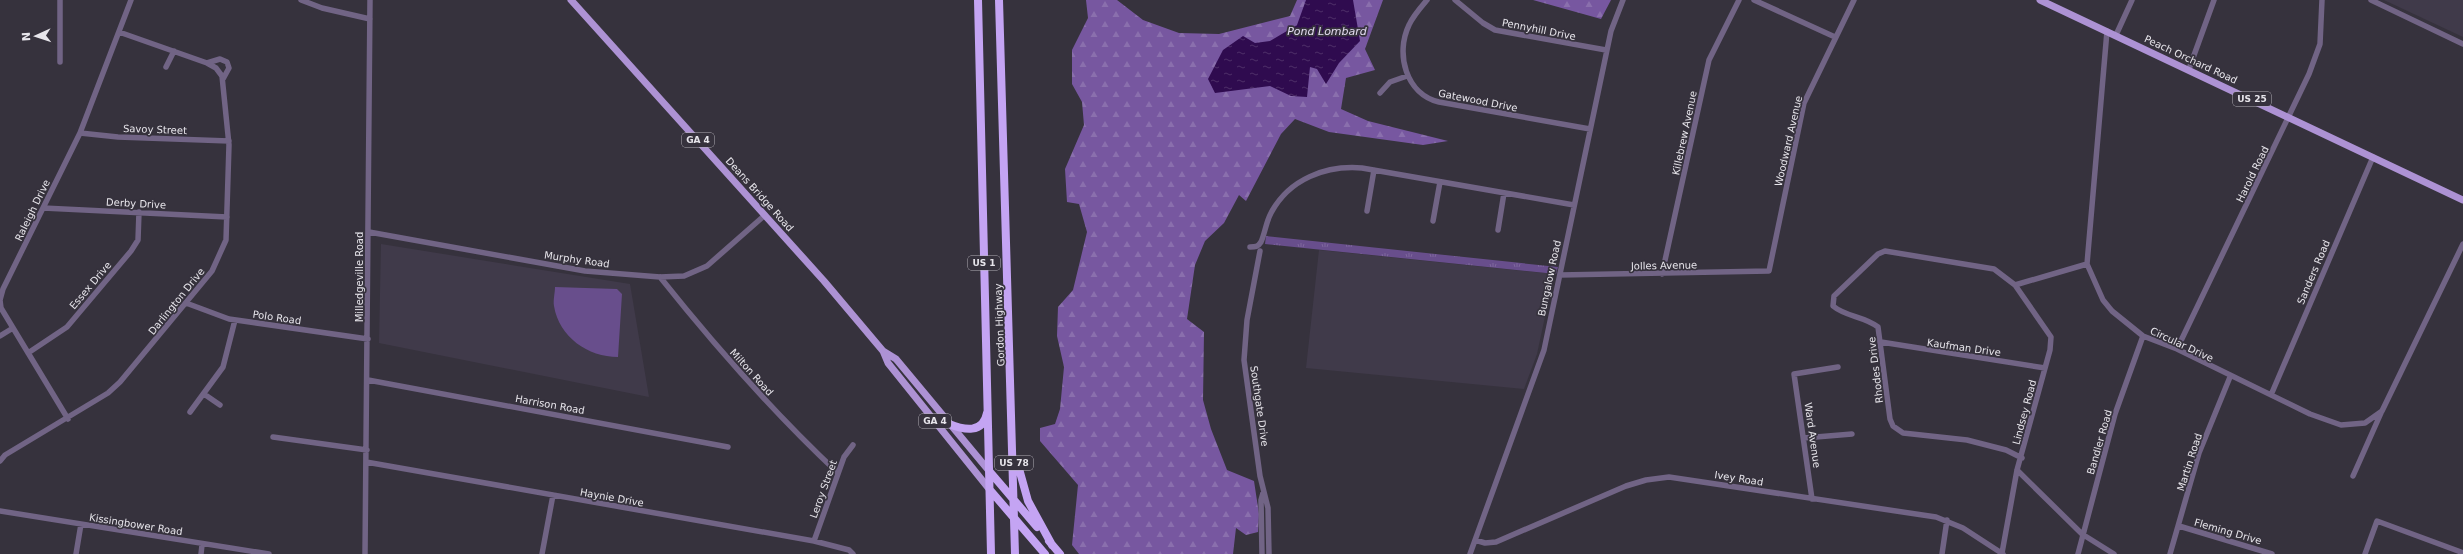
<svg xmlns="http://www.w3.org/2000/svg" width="2463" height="554" font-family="'DejaVu Sans',sans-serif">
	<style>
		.built { fill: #403a4a }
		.grass { fill: url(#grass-tufts) }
		.forest { fill: url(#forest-firs) }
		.garden { fill: #684e8c }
		.water { fill: url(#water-ripples) }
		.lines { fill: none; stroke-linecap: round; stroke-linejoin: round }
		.minor { stroke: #716485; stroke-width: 5.5 }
		.major { stroke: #ad92d4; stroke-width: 7 }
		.highway { stroke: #c4a4f3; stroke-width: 8 }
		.labels { text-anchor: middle; stroke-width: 3.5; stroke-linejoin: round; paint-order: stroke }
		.shield { fill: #36323d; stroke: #b2afb7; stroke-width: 1 }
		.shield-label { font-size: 9px; font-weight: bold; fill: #e7e5eb }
		.street-label { font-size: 10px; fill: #e7e5eb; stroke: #36323d }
		.water-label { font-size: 11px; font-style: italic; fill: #e2daef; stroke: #36323d }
	</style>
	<defs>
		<pattern id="grass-tufts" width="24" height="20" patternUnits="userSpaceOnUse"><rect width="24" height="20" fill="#684e8c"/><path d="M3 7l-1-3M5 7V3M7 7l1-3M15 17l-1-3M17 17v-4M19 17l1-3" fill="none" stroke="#7e679c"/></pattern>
		<pattern id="forest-firs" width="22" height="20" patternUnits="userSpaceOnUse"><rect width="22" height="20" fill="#7757a0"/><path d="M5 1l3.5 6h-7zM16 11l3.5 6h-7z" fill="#8a6fad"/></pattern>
		<pattern id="water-ripples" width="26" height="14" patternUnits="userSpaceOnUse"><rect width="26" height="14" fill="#2f0b4f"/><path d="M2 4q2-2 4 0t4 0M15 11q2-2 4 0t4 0" fill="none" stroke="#4d2e68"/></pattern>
	</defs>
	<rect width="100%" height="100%" fill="#36323d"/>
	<path class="built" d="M2384,0H2463V37Z
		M381,244L630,284L649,397L379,343Z
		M1319,250L1554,274L1537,354L1524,389L1306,368Z"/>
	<path class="grass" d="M1266,236L1558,267L1556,274L1265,244Z"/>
	<path class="forest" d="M1086,0H1117L1143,20L1179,33L1219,34L1290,16L1297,0H1383L1365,49L1375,70L1346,78L1341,109L1368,121L1448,141L1423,145L1329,132L1295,119L1281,134L1246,201L1239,195L1224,223L1205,241L1195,265L1187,319L1204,332L1203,400L1211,429L1227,470L1254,481L1259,514L1258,532L1246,535L1236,528L1233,554H1079L1072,545L1078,485L1040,441V428L1055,424L1060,409L1064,367L1057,336L1058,307L1073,290L1087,232L1079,204L1067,202L1065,169L1084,125L1082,102L1072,84V50L1088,18Z
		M1533,0H1611L1601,19Z"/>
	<path class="garden" d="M555,287L617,289L622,294L618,357C588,357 559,337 554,306C553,300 555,293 555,287Z"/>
	<path class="water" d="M1306,0H1353L1360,41L1339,63L1326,84L1317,69L1310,67L1307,97L1291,96L1270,86L1215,93L1208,79L1223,50L1243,36L1255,43L1270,41L1297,25Z"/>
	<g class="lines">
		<path class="minor" d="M301,0L322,8L370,19
			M1427,0C1421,7 1413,16 1409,25C1395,54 1406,94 1439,102L1590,129
			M1455,0L1483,23L1495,30L1606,50
			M1754,0L1835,37
			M2371,0L2463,44
			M2107,31L2087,264L2103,300L2112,311L2143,336L2177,349L2310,414L2341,425L2365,423L2382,411L2463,244
			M2116,35L2132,0
			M60,62V0
			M207,63L220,59L227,62L229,68L223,79
			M166,67L174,51
			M2189,69L2214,0
			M1380,93L1390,82L1407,76
			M80,133L118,137L229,141
			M43,208L227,217
			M1367,211L1374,170
			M1433,221L1440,182
			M1498,230L1504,193
			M369,232L585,271L660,277L684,276L707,266L765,215
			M1250,247C1255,247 1258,247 1261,242C1265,233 1266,222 1271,213C1289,179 1326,165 1362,168L1574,205
			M1260,251L1247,320L1244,360L1260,476L1268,508L1269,554
			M1662,274L1709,60L1739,0
			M1560,275L1769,271L1804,103L1854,0
			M660,277C715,346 773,412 838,473
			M186,303L229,319L368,339
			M0,336L13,328
			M1881,342L2045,368
			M2177,349L2309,74L2320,44L2322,0
			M28,353L67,327L131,251L138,240L139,212
			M368,380L728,447
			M204,394L220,405
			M2271,395L2373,157
			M190,412L223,367L235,320
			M68,419L1,308L0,300L3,289L80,133L131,0
			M273,437L367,450
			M1804,438L1852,434
			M2022,458L2006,450L1967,440L1903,433L1893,426L1890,419L1878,327C1864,316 1846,317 1833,306L1834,296L1878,254L1885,251L1994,269L2015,285L2087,264
			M0,461L5,455L108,393L120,382L212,271L226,240L229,145L222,76L216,68L207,63L119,32
			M366,462L814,541L849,550L853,554
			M2017,470L2082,534L2114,554
			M2353,476L2381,413
			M1812,499L1794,374L1838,367
			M0,511L269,554
			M2179,526L2272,554
			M1475,540L1485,543L1496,542L1626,486L1646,480L1669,477L1936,517L1963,528L2003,554
			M814,541L844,457L853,445
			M2002,553L2017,470L2050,350L2051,337L2015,285
			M76,554L81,524
			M201,554L202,545
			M365,554L370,0
			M542,554L553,495
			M1262,554L1261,500L1263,493
			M1470,554L1544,350L1611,31L1623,0
			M1942,554L1947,520
			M2078,554L2115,414L2143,336
			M2170,554L2199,453L2230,377
			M2365,554L2377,521L2461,552"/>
		<path class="major" d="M571,0L824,281L883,351L896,359L990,472
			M2040,0L2463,200
			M883,351L888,363L990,490"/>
		<path class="highway" d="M978,0L991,554
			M999,0L1015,554
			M949,424C964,430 983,434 987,413
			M1018,465L1028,501L1052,545
			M990,472L1037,527
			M990,490L1045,554
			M1049,541L1060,554"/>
	</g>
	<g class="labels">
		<g class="shield">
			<rect x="2233" y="92" width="38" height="14" rx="3"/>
			<rect x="682" y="133" width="32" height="14" rx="3"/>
			<rect x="968" y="256" width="32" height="14" rx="3"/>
			<rect x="919" y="414" width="32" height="14" rx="3"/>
			<rect x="995" y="456" width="38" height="14" rx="3"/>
		</g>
		<g class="shield-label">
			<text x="2252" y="102">US 25</text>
			<text x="698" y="143">GA 4</text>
			<text x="984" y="266">US 1</text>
			<text x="935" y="424">GA 4</text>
			<text x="1014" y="466">US 78</text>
		</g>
		<g class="street-label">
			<text transform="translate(1539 29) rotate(11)" y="4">Pennyhill Drive</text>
			<text transform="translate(2191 59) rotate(25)" y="4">Peach Orchard Road</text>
			<text transform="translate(1478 100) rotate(11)" y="4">Gatewood Drive</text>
			<text transform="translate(155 129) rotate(2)" y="4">Savoy Street</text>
			<text transform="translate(1684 133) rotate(-78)" y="4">Killebrew Avenue</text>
			<text transform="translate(1788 141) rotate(-77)" y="4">Woodward Avenue</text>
			<text transform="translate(2252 174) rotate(-64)" y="4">Harold Road</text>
			<text transform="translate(760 194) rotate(48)" y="4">Deans Bridge Road</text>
			<text transform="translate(136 203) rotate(3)" y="4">Derby Drive</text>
			<text transform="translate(32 210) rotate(-64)" y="4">Raleigh Drive</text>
			<text transform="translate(577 259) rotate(8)" y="4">Murphy Road</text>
			<text transform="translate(1664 265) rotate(-1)" y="4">Jolles Avenue</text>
			<text transform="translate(2313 272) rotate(-67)" y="4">Sanders Road</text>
			<text transform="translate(359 277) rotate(-90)" y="4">Milledgeville Road</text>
			<text transform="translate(1549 278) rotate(-78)" y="4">Bungalow Road</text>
			<text transform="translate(90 285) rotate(-50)" y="4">Essex Drive</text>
			<text transform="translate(176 301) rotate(-51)" y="4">Darlington Drive</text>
			<text transform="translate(277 317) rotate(8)" y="4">Polo Road</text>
			<text transform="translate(999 325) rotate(-92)" y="4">Gordon Highway</text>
			<text transform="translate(2182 344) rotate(25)" y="4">Circular Drive</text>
			<text transform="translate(1964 347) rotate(8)" y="4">Kaufman Drive</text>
			<text transform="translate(1875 370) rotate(-97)" y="4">Rhodes Drive</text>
			<text transform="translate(752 372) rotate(48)" y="4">Milton Road</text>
			<text transform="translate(550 404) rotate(10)" y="4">Harrison Road</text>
			<text transform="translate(1260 406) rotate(82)" y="4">Southgate Drive</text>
			<text transform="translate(2024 412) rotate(-75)" y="4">Lindsey Road</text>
			<text transform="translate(1813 435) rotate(82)" y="4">Ward Avenue</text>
			<text transform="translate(2099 442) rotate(-74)" y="4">Bandler Road</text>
			<text transform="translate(2189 462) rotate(-72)" y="4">Martin Road</text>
			<text transform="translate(1739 478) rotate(9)" y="4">Ivey Road</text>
			<text transform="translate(823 489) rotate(-70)" y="4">Leroy Street</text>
			<text transform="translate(612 497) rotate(10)" y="4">Haynie Drive</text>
			<text transform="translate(136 524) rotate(9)" y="4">Kissingbower Road</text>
			<text transform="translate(2228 531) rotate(16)" y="4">Fleming Drive</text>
		</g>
		<g class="water-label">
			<text x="1327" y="35">Pond Lombard</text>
		</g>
	</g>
	<g transform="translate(36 36) rotate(267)" stroke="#36323d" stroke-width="3" paint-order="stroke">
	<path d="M0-3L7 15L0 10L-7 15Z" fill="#e7e5eb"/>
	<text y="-6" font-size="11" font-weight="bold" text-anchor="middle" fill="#e7e5eb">N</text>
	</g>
</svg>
